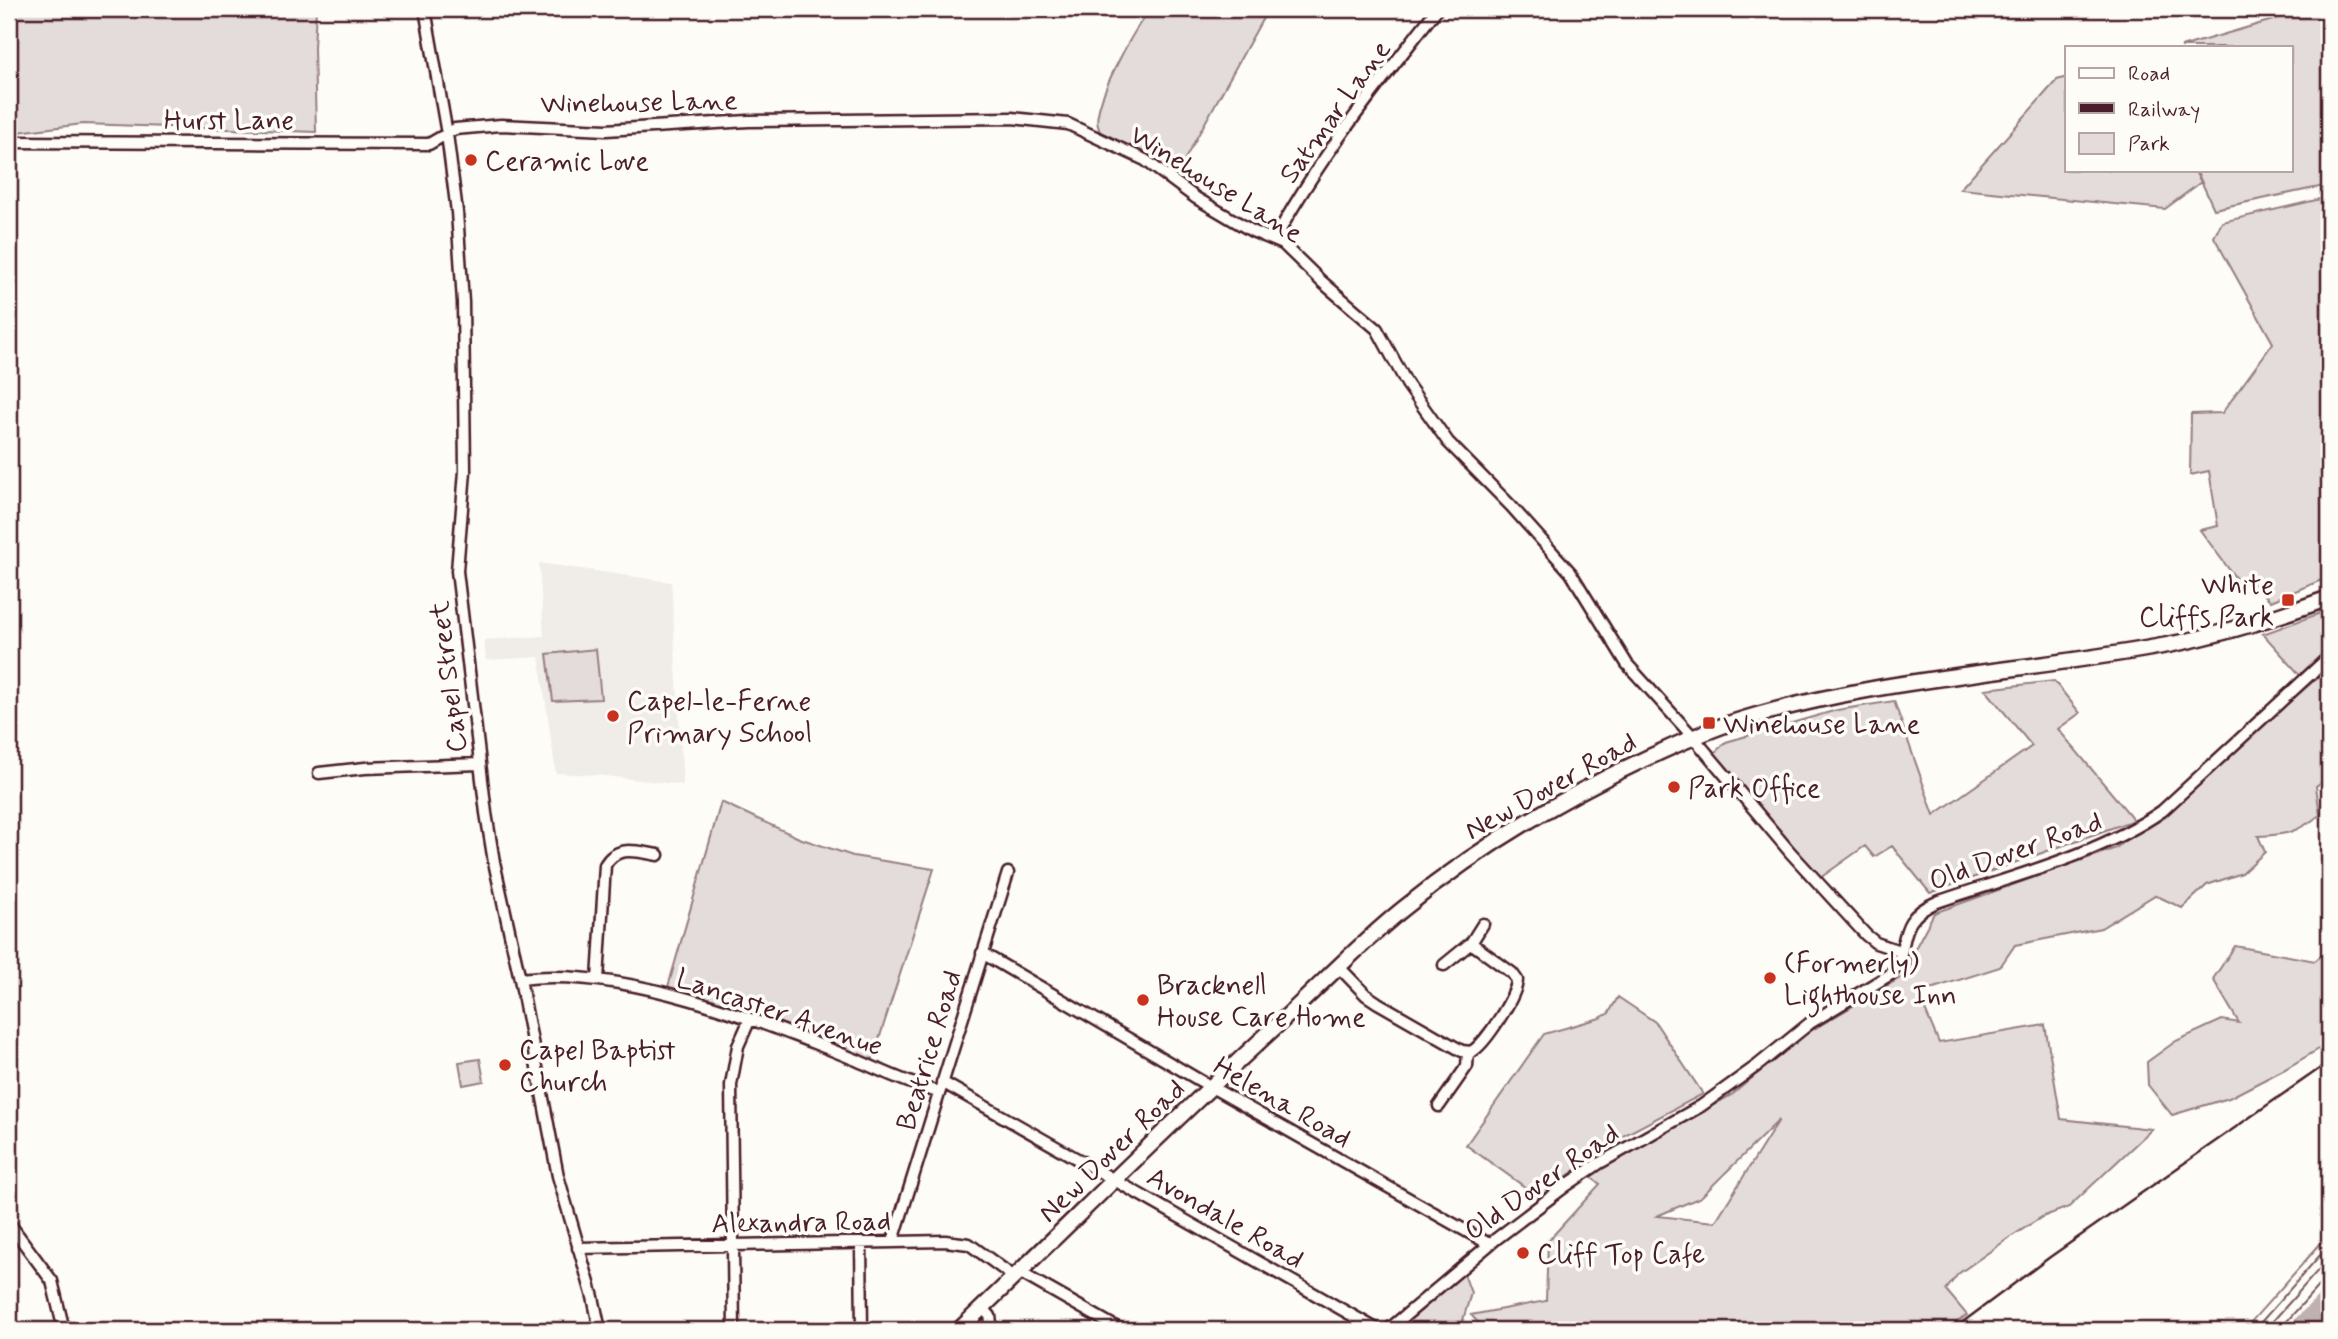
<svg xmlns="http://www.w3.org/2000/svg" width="2338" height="1339" font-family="Mynerve,sans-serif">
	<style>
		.built { fill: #f0ece8 }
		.green { fill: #e3dcda; stroke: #967e82; stroke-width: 2; fill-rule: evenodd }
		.water { fill: #c0b1b1; stroke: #91777b; stroke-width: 2 }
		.pier { fill: #fdfcf7 }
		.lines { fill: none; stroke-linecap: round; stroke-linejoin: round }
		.shore { stroke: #795961; stroke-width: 2 }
		.minor-casing { stroke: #4a1f2b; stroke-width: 15 }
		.secondary-casing { stroke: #4a1f2b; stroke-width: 19 }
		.minor { stroke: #fdfcf7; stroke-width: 10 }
		.secondary { stroke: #fdfcf7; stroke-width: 14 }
		.rail { stroke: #4a1f2b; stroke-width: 2.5 }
		.poi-dot { fill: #c8321e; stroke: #fdfcf7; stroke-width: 2.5 }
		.labels { text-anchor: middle; stroke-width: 7; stroke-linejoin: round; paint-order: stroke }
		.street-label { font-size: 28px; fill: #4a1f2b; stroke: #fdfcf7 }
		.poi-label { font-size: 28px; fill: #4a1f2b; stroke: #fdfcf7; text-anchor: start }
	</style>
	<rect width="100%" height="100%" fill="#fdfcf7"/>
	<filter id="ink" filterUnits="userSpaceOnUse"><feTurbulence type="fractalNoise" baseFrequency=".0143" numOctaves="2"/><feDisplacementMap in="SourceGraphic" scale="14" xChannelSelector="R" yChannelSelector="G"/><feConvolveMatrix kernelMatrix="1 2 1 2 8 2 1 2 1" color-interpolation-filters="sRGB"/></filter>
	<g filter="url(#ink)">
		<path class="built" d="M539,563L671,582L683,785L597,775L556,773L539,657L486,660L484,640L544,636Z"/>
		<path class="green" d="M11,9H316L314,48L316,132L83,124L9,133V49L13,42V9Z
			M1150,9H1268L1175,177L1157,160L1102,136C1098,128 1096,122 1098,114C1102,88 1133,31 1150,9Z
			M2310,9H2329V185L2214,209L2196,170H2291V47H2181Z
			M2067,77V170H2194L2201,182L2165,209L1960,189L2057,80Z
			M2329,197V577L2271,601L2250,581L2240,584L2200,530L2218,526L2209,471L2190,475L2191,414L2222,413L2273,343L2214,237L2222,222Z
			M2329,610V647L2300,675L2263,634Z
			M596,649L601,699L553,701L547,654Z
			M2329,668V777L2316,786L2320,815C2297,832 2287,835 2258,836L2265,852L2242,873L2207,885L2182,908L2155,895L2101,928L2015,945L2000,967L1918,993L1939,1043L2045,1025L2061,1119L2152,1129L2069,1207L2042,1217L2009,1238L1958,1274L1946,1290L1967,1315L1946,1330H1485L1471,1315L1546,1301L1548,1241L1600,1184L1589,1176L1733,1094L1799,1038L1912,971L1910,958L1934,913L2116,848ZM1779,1120L1715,1222L1657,1216L1701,1197Z
			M2054,681L2080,713L2058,729L2134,820L1930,893L1892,846L1874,857L1865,846L1820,878L1712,755L1726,742L1837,710L1894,701L1934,815L2032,746L1985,689Z
			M721,802L799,838L853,856L934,869L871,1064L668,987Z
			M2235,946L2315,961L2329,948V1043L2285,1069L2229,1098L2172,1115L2148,1085L2147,1062L2176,1041L2222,1020L2239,1023L2213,979Z
			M1618,997L1655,1022L1703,1094L1617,1139L1539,1197L1466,1145L1544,1034L1600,1018L1609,1013Z
			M480,1059L484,1081L463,1085L459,1062Z
			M1464,1274L1471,1293L1460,1330H1398Z"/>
		<path class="water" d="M2329,1234V1330H2244Z"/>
		<path class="pier" d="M2329,1236V1285L2284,1330H2245Z"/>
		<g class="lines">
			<path class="shore" d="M2254,1330L2329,1245
				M2265,1330L2329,1258
				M2279,1330L2329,1274"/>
			<g class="minor-casing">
				<path id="minor" d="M425,9L447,134L457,212L463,302L465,471L457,571L486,813L494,862L520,979L558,1176L593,1297L600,1330
					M9,142L429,144L455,129L501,125L606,130L748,121L1012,118L1068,124L1145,160L1196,198L1252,231L1283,244L1321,281L1377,329L1407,384L1448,442L1511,506L1571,573L1627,664L1694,738L1790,852L1866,935L1876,943L1900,951
					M1283,244L1280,230C1324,151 1382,80 1437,9
					M319,773L365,768L480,764
					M1471,943L1483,924
					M982,953L1199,1080L1489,1244
					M1339,967L1366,995L1378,1003L1462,1051L1471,1052C1485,1045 1517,995 1517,980L1512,973L1471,943L1444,965
					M520,979C623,966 759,1020 854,1059C882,1071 909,1084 938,1092
					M598,980L605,865C617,844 638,852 658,855
					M942,1082L1378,1330
					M1439,1106L1467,1066L1468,1052
					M9,1223L52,1281L64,1330
					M893,1241L1008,873
					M861,1243L862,1330
					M578,1248L945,1241L969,1244L1014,1277
					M1019,1272L1121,1330
					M983,1308L990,1316L992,1330
					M734,1330L731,1085L738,1046L750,1019
					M1388,1330L1496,1239L1567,1185L1598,1164L1701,1106L1758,1065L1810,1023L1891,974C1912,949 1892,921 1937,902C2010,877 2099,855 2162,811L2329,657"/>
			</g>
			<g class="secondary-casing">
				<path id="secondary" d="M959,1330C1064,1230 1166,1127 1273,1029C1317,989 1357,946 1403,909C1479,847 1561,798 1649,757C1676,745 1703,732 1731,723C1867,679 2011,673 2151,648C2212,638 2272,619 2329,598"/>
			</g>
			<use href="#minor" class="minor"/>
			<use href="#secondary" class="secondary"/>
			<path class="rail" d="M1952,1330L2050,1257L2329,1062"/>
		</g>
	</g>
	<g class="poi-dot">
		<circle cx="471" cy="160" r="7"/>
		<rect x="2281" y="593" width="14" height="14" rx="3.5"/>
		<circle cx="613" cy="716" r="7"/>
		<rect x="1702" y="716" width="14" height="14" rx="3.5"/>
		<circle cx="1674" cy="787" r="7"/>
		<circle cx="1770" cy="978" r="7"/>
		<circle cx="1143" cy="1000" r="7"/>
		<circle cx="505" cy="1065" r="7"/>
		<circle cx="1523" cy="1253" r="7"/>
	</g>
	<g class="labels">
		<g class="street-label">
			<text transform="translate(639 101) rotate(-1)" y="10">Winehouse Lane</text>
			<text transform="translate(1334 111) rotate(-54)" y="10">Satmar Lane</text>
			<text x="229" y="129">Hurst Lane</text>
			<text transform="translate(1217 183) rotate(32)" y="10">Winehouse Lane</text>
			<text transform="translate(447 677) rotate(-97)" y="10">Capel Street</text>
			<text transform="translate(1550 785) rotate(-29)" y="10">New Dover Road</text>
			<text transform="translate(2015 850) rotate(-20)" y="10">Old Dover Road</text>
			<text transform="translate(780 1011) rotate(19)" y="10">Lancaster Avenue</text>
			<text transform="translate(928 1050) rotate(-73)" y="10">Beatrice Road</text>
			<text transform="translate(1283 1101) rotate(30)" y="10">Helena Road</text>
			<text transform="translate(1111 1150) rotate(-44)" y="10">New Dover Road</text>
			<text transform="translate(1541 1181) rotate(-35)" y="10">Old Dover Road</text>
			<text transform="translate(1226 1217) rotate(30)" y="10">Avondale Road</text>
			<text transform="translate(801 1221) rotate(-1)" y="10">Alexandra Road</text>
		</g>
		<g class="poi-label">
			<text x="485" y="170">Ceramic Love</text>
			<text x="2274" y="594" text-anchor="end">White<tspan x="2274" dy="32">Cliffs Park</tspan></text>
			<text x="627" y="710">Capel-le-Ferne<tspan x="627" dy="32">Primary School</tspan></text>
			<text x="1723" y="733">Winehouse Lane</text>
			<text x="1688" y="797">Park Office</text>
			<text x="1784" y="972">(Formerly)<tspan x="1784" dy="32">Lighthouse Inn</tspan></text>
			<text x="1157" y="994">Bracknell<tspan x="1157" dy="32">House Care Home</tspan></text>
			<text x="519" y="1059">Capel Baptist<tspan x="519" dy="32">Church</tspan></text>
			<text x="1537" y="1263">Cliff Top Cafe</text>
		</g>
	</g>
	<rect width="2338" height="1339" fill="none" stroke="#fdfcf7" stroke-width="35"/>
	<rect x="18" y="18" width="2303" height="1304" fill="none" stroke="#4a1f2b" stroke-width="2.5" filter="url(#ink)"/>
	<rect x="2065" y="46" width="228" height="126" fill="#fdfcf7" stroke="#b5a4a5" stroke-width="2"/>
	<rect x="2079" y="68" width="35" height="10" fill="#fdfcf7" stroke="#b5a4a5" stroke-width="2"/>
	<text x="2128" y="80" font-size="21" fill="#4a1f2b">Road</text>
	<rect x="2079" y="103" width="35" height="10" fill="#4a1f2b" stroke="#b5a4a5" stroke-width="2"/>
	<text x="2128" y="116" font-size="21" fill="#4a1f2b">Railway</text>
	<rect x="2079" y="133" width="35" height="21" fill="#e3dcda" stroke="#b5a4a5" stroke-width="2"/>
	<text x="2128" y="150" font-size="21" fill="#4a1f2b">Park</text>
</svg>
